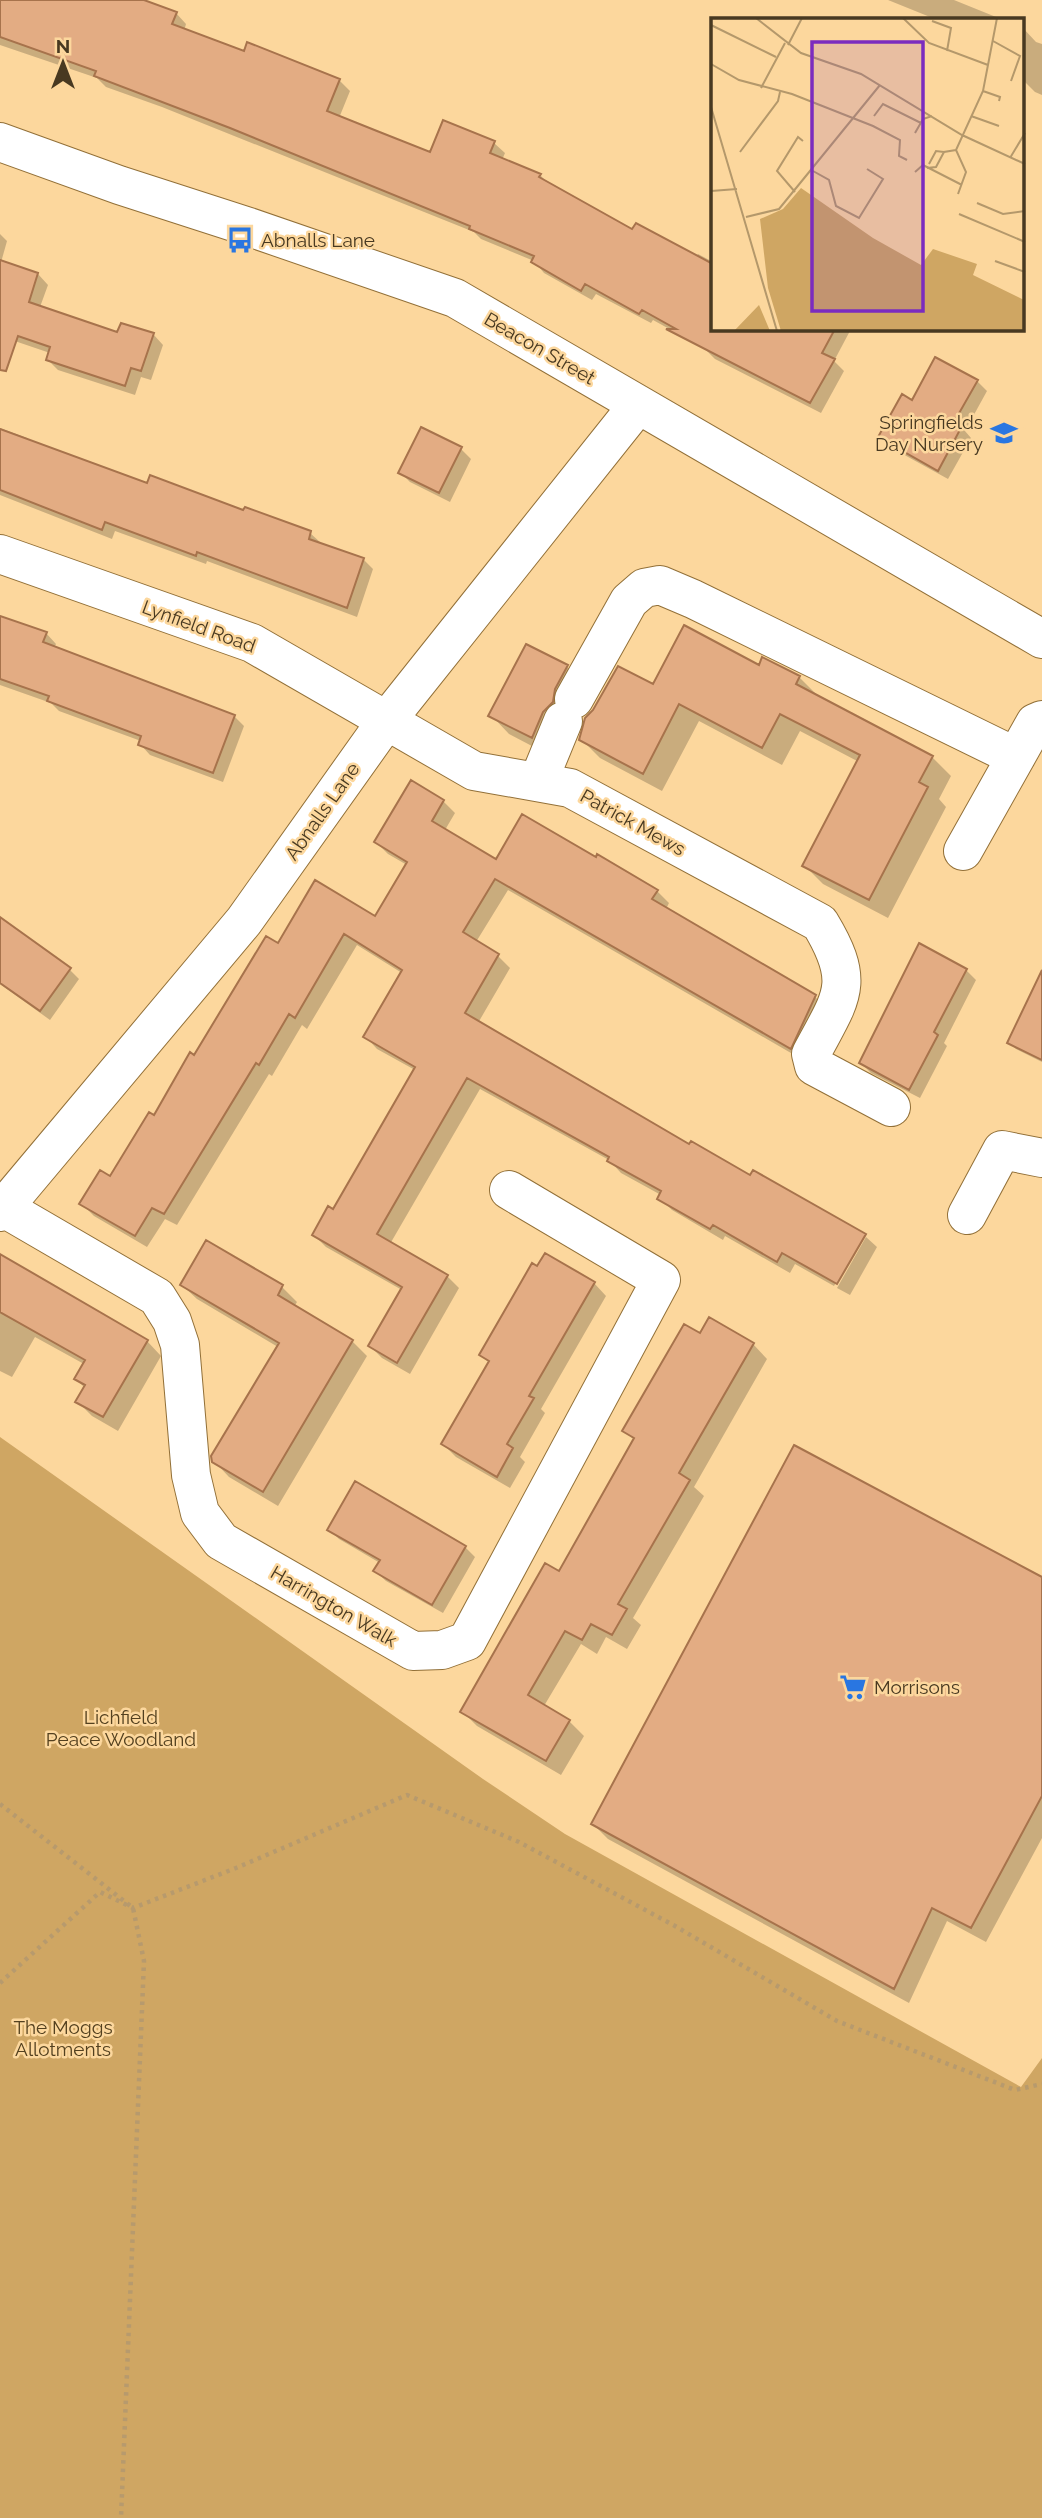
<svg xmlns="http://www.w3.org/2000/svg" width="1042" height="2518" font-family="Raleway,sans-serif">
	<style>
		.green { fill: #cfa663 }
		.shadow { fill: #0003 }
		.building { fill: #e3ac83; stroke: #a7734c; stroke-width: 2 }
		.lines { fill: none; stroke-linecap: round; stroke-linejoin: round }
		.minor-casing { stroke: #927038; stroke-width: 40 }
		.path { stroke: #b79a6d; stroke-width: 4.5; stroke-dasharray: 3.5 5; stroke-linecap: butt }
		.minor { stroke: #fff; stroke-width: 38 }
		.labels { text-anchor: middle; stroke-width: 5; stroke-linejoin: round; paint-order: stroke }
		.poi-label { font-size: 19px; fill: #483921; stroke: #fcd79d; text-anchor: start }
		.street-label { font-size: 19px; fill: #483921; stroke: #fcd79d }
		.park-label { font-size: 19px; fill: #53401f; stroke: #fcd79d }
		.inset-road { fill: none; stroke: #b4986b; stroke-width: 2 }
		.view { fill: #7b2cbf; fill-opacity: 0.15; stroke: #7b2cbf; stroke-width: 3.5 }
		.inset-edge { fill: none; stroke: #483921; stroke-width: 3.5 }
	</style>
	<rect width="100%" height="100%" fill="#fcd79d"/>
	<path class="green" d="M0,1437L483,1779L565,1834L1021,2087L1042,2058V2518H0Z"/>
	<path class="shadow" d="M0,0H139L176,13L186,24L184,31L245,53L339,80L350,91L339,118L431,154L494,143L505,153L502,160L540,175L550,185L633,231L696,257L698,254L713,262V329H851L834,361L844,371L821,413L715,359L704,348L653,320L651,323L596,294L592,300L544,273L534,261L481,239L474,232L162,107L106,87L97,78L0,45Z
		M888,0H954L1001,19H935Z
		M1023,28L1036,42L1042,44V95L1035,92L1023,80Z
		M0,234L7,241L0,266Z
		M38,274L48,285L40,307L119,335L153,334L163,345L151,380L141,377L135,395L58,370L48,360L50,353L0,336V282Z
		M977,381L987,391L965,431L971,438L948,479L890,447L880,437L913,402Z
		M0,428L27,438L32,443L148,486L310,533L321,543L363,559L373,569L357,617L207,561L206,564L115,531L112,539L0,495Z
		M461,449L471,459L450,502L410,482L400,472Z
		M0,617L46,633L56,644L54,648L234,716L244,726L223,782L150,755L140,744L141,741L59,711L51,703L0,685Z
		M567,667L586,685L551,756L509,734L491,715Z
		M759,667L799,677L818,696L932,757L951,776L939,799L946,807L888,918L823,884L804,865L859,762L800,731L782,765L699,721L662,791L600,758L581,739L653,687Z
		M443,801L455,813L445,830L497,861L657,891L669,903L666,909L815,997L828,1009L803,1060L508,890L476,942L498,956L510,968L478,1023L690,1147L865,1235L834,1286L795,1264L790,1273L725,1236L723,1240L672,1210L660,1198L661,1195L621,1173L609,1160L480,1089L390,1244L447,1276L459,1288L410,1374L382,1358L370,1346L402,1290L326,1247L314,1235L333,1211L415,1070L377,1049L365,1036L402,973L357,945L307,1029L302,1025L272,1076L269,1074L177,1225L165,1219L147,1247L94,1216L82,1204L111,1179L195,1057L278,945L376,918L407,865L388,854L376,842Z
		M0,919L69,969L79,979L50,1020L0,984Z
		M966,970L976,980L944,1043L947,1046L920,1098L871,1073L861,1063Z
		M1042,974V1062L1016,1049L1009,1042Z
		M866,1237L877,1247L850,1295L837,1288Z
		M207,1243L282,1287L297,1302L294,1307L352,1341L367,1356L278,1506L229,1477L214,1461L278,1347L197,1299L182,1285Z
		M0,1256L147,1341L161,1356L118,1431L92,1416L77,1401L85,1388L76,1379L84,1364L35,1337L12,1377L0,1371Z
		M594,1283L606,1296L541,1409L545,1413L520,1457L525,1462L510,1488L456,1457L443,1444L489,1363L481,1355Z
		M700,1335L753,1344L767,1359L694,1487L704,1496L633,1618L641,1625L627,1649L606,1637L597,1654L581,1644L544,1706L569,1721L584,1736L561,1775L477,1726L462,1711L559,1573L635,1441L625,1431Z
		M329,1529L465,1547L475,1557L443,1613L386,1581L375,1571L380,1563L339,1539Z
		M1042,1579V1838L986,1942L947,1921L909,2003L608,1839L593,1824Z"/>
	<path class="building" d="M0,0H144L177,12L172,24L244,51L247,42L340,79L327,111L377,131L430,152L443,120L495,141L490,153L541,174L539,177L632,229L636,223L713,264V329H835L822,353L835,359L810,403L666,329H676L642,310L639,314L585,284L581,291L531,262L534,256L469,229L470,226L230,128L94,76L96,71L0,37Z
		M0,260L38,273L29,302L117,332L121,323L154,333L141,371L131,368L125,386L46,360L50,347L18,336L6,371L0,370Z
		M935,357L978,380L954,422L962,426L938,471L878,437L902,394L912,400Z
		M421,427L462,447L439,493L398,473Z
		M0,429L147,483L150,475L243,510L245,507L311,531L309,539L364,558L347,608L197,552L196,556L105,522L102,530L0,490Z
		M0,616L47,632L43,642L235,715L213,773L138,745L141,736L47,701L49,696L0,679Z
		M684,625L759,665L762,657L800,676L796,684L933,756L919,782L928,787L869,900L802,866L860,755L780,714L762,748L679,704L643,774L579,740L585,718L593,710L618,666L653,684Z
		M526,644L568,665L555,689L553,702L543,712L532,738L488,716Z
		M411,780L444,800L432,821L496,859L522,814L596,857L597,854L658,890L652,899L816,995L791,1049L495,879L463,932L499,954L465,1013L689,1144L691,1141L750,1175L753,1170L866,1234L837,1284L782,1253L777,1262L713,1225L710,1229L657,1199L661,1191L607,1161L609,1157L467,1078L377,1234L448,1275L397,1363L368,1346L402,1287L312,1235L328,1206L333,1209L415,1067L363,1037L402,970L344,934L295,1018L289,1014L259,1065L256,1063L164,1214L152,1208L135,1236L79,1204L100,1170L110,1176L149,1112L154,1115L190,1052L194,1055L266,936L278,943L315,880L375,916L407,862L374,842Z
		M0,917L71,968L40,1011L0,983Z
		M919,943L967,969L934,1032L938,1035L909,1090L859,1063Z
		M1042,970V1060L1007,1043Z
		M206,1240L283,1285L278,1295L353,1340L263,1492L212,1462L211,1456L279,1343L180,1285Z
		M545,1253L595,1282L529,1396L534,1398L507,1444L513,1448L497,1477L441,1444L489,1361L479,1355L532,1263L537,1266Z
		M0,1254L148,1340L103,1417L75,1402L85,1385L74,1379L85,1360L0,1312Z
		M709,1317L754,1343L679,1473L690,1480L618,1604L627,1609L612,1635L591,1624L582,1640L565,1631L528,1695L570,1720L546,1761L460,1712L545,1563L559,1571L603,1493L634,1438L622,1431L684,1324L700,1333Z
		M794,1445L1042,1577V1796L971,1928L932,1908L894,1989L591,1824Z
		M355,1481L466,1546L432,1605L373,1571L380,1560L327,1530Z"/>
	<g class="lines">
		<g class="minor-casing">
			<path id="minor" d="M0,142L119,185L246,226L455,298L1042,639
				M0,554L252,643L474,771L570,788L820,923C857,984 841,997 811,1054L814,1066L891,1107
				M574,699L629,601L644,588L660,585L693,599L1016,757
				M538,782L563,721
				M963,851L1035,723L1042,720
				M4,1208L157,1297L172,1321L180,1345L191,1475L200,1513L221,1541L413,1651L442,1650L467,1641L661,1280L509,1190
				M0,1212L244,921L387,720L638,405
				M967,1215L1002,1150L1042,1158"/>
		</g>
		<path class="path" d="M0,1804L133,1908L144,1961L121,2518
			M0,1983L100,1892L133,1908L236,1868L407,1795L519,1842L675,1926L837,2021L1015,2090L1042,2084"/>
		<use href="#minor" class="minor"/>
	</g>
	<defs>
		<g id="bus-bare" transform="scale(2.1)"><path d="M-5-6H5V4H4V6H2V4H-2V6H-4V4H-5ZM-3.5-4V0h7V-4ZM-3.5 1.2v1.5H-2V1.2ZM2 1.2v1.5H3.5V1.2Z" fill="#2976e1" stroke="#fcd79d" stroke-width="2.5" paint-order="stroke"/></g>
		<g id="school-bare" transform="scale(2.1)"><path d="M0-5L7-2L0 1L-7-2ZM-4 1L0 2.5L4 1V4Q0 6-4 4Z" fill="#2976e1" stroke="#fcd79d" stroke-width="2.5" paint-order="stroke"/></g>
		<g id="supermarket-bare" transform="scale(2.1)"><path d="M-6-5.5h2.5l.6 2H6L4.5 2H-2.5L-4.4-4H-6ZM-1.5 3.2a1.3 1.3 0 1 0 .1 0ZM3 3.2a1.3 1.3 0 1 0 .1 0Z" fill="#2976e1" stroke="#fcd79d" stroke-width="2.5" paint-order="stroke"/></g>
	</defs>
	<g fill-rule="evenodd">
		<use href="#bus-bare" x="240" y="240"/>
		<use href="#school-bare" x="1004" y="433"/>
		<use href="#supermarket-bare" x="853" y="1687"/>
	</g>
	<g class="labels">
		<g class="poi-label">
			<text x="261" y="247">Abnalls Lane</text>
			<text x="983" y="429" text-anchor="end">Springfields<tspan x="983" dy="22">Day Nursery</tspan></text>
			<text x="874" y="1694">Morrisons</text>
		</g>
		<g class="street-label">
			<text transform="translate(540 348) rotate(30)" y="7">Beacon Street</text>
			<text transform="translate(199 626) rotate(20)" y="7">Lynfield Road</text>
			<text transform="translate(322 811) rotate(-55)" y="7">Abnalls Lane</text>
			<text transform="translate(633 822) rotate(29)" y="7">Patrick Mews</text>
			<text transform="translate(334 1606) rotate(30)" y="7">Harrington Walk</text>
		</g>
		<g class="park-label">
			<text x="121" y="1724">Lichfield<tspan x="121" dy="22">Peace Woodland</tspan></text>
			<text x="63" y="2034">The Moggs<tspan x="63" dy="22">Allotments</tspan></text>
		</g>
	</g>
	<g transform="translate(711 18)">
		<rect width="313" height="313" fill="#fcd79d"/>
		<path d="M90,170L162,220L210,247L222,231L266,246L262,257L313,282V313H70L57,270L49,201L72,191ZM48,287L59,313H23Z" fill="#cfa663"/>
		<path class="inset-road" d="M45,0L90,35L150,56L251,117L314,146M192,0L218,25L277,47M221,3L240,10L236,33M0,7L65,39M282,23L309,38L300,63M77,27L91,0M0,46L28,62L81,76L162,108L189,122L188,138L196,142M50,70L74,25M272,73L289,79L288,83M0,89L66,313M163,98L172,86L210,105M260,98L288,108M204,115L212,101L221,98M29,134L67,83L69,74M299,140L314,115M218,146L225,133L233,134M216,150L225,149L233,134L245,132M102,153L118,162L125,188L148,200L172,161L156,151M204,154L212,147L251,167M0,173L26,171M84,174L66,153L87,119L92,123M247,176L255,154L245,132L272,73L286,0M266,185L292,196L314,193M248,196L314,224M35,199L68,191L169,67M284,243L314,254"/>
		<path class="view" d="M101,24H212V293H101Z"/>
		<rect width="313" height="313" class="inset-edge"/>
	</g>
	<g transform="translate(63 63)" stroke="#fcd79d" stroke-width="5" paint-order="stroke">
	<path d="M0-5L12 26L0 18L-12 26Z" fill="#483921"/>
	<text y="-10" font-size="19" font-weight="bold" text-anchor="middle" fill="#483921">N</text>
	</g>
</svg>
